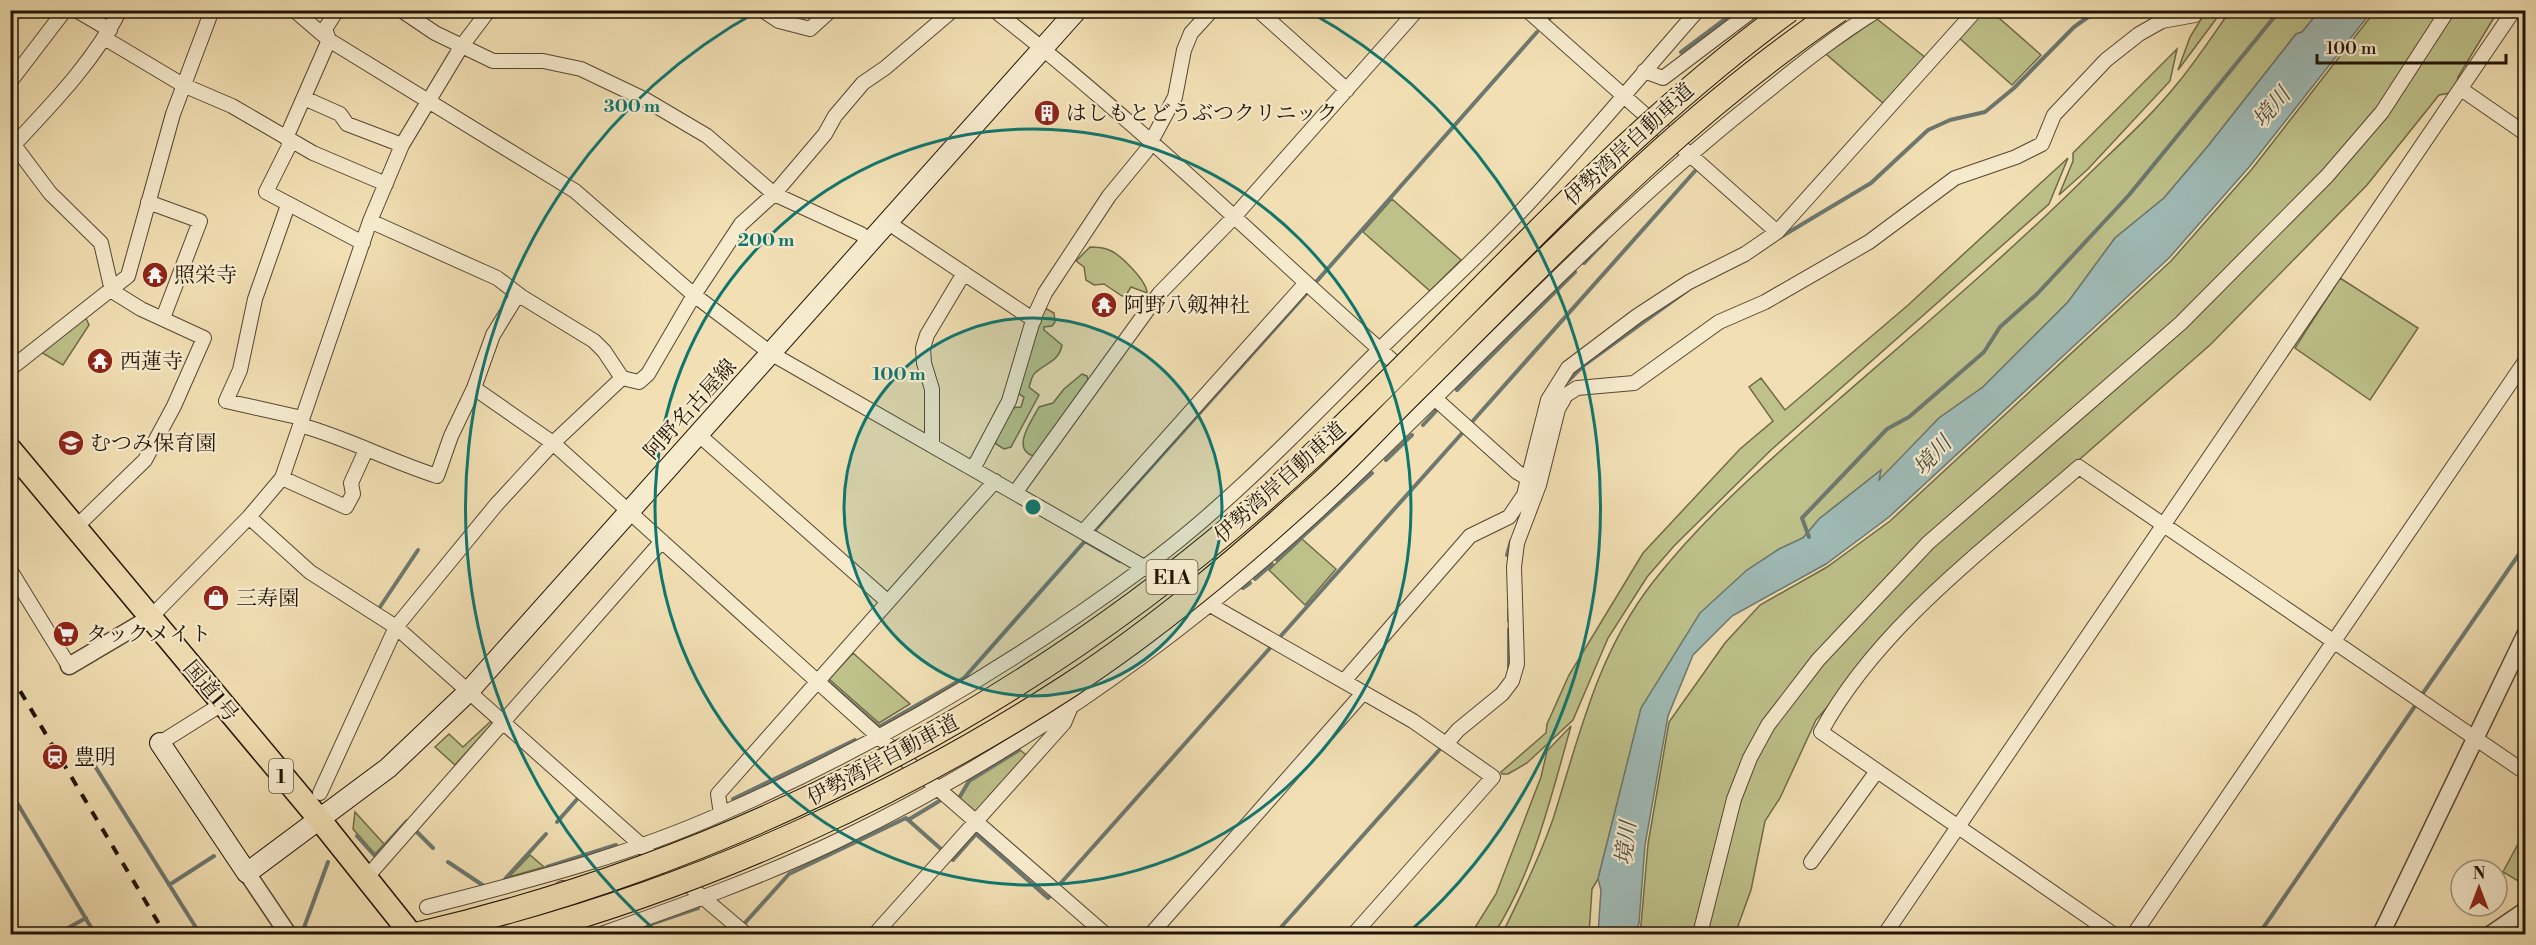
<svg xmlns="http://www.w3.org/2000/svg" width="2536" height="945" font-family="'Libre Bodoni','Noto Serif JP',serif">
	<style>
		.green { fill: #bec18a; stroke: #706a48; stroke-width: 1.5 }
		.water { fill: #9fbbb7; stroke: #6d7870; stroke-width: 1.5 }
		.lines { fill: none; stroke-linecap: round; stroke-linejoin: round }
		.stream { stroke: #6d7870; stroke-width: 4 }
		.minor-casing { stroke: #554631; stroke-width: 16 }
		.tertiary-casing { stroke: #554631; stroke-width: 19 }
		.secondary-casing { stroke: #211305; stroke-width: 22 }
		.trunk-casing { stroke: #211305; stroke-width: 25 }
		.minor { stroke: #f7ebce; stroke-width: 14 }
		.tertiary { stroke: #f7ebce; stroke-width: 16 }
		.secondary { stroke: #f7ebce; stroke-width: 20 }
		.trunk { stroke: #f2e0b4; stroke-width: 22 }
		.rail { stroke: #211305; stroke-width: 4; stroke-dasharray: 10 10; stroke-linecap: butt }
		.motorway-bridge-casing { stroke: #211305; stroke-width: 26; stroke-linecap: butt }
		.motorway-bridge { stroke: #f2e0b4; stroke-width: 24 }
		.ring { fill: none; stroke: #0f766e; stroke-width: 3 }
		.labels { text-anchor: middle; stroke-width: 4.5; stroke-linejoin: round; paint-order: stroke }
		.shield { fill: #f7ebce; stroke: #615441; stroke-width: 1.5 }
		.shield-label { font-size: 20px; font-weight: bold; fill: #211305 }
		.poi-label { font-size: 21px; fill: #211305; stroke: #f7ebce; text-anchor: start }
		.street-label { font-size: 21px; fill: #211305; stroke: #f7ebce }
		.water-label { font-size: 22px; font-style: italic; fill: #4d4e43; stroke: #f7ebce }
		.centre { fill: #0f766e; stroke: #f7ebce; stroke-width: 3 }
		.ring-label { font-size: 18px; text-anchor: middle; font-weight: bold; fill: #0f766e; stroke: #f7ebce; stroke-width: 4.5; stroke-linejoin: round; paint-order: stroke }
	</style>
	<rect width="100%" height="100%" fill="#f2e0b4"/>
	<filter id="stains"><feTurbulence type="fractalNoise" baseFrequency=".00333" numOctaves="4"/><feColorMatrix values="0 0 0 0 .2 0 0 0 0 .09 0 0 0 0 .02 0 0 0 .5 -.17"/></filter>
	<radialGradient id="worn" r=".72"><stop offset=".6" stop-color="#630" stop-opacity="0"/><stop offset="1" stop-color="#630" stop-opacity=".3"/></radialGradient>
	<path class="green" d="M1982,11H1991L2041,55L2012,85L1958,37Z
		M2206,11H2222L2178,70L2190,37Z
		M2230,11H2320L2302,32L2296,34L2208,146L2164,198L2115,238L2068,302L1983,387L1939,418L1879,481L1880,471L1819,519L1803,538L1779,549L1641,709L1598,879L1592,889L1589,934H1502C1521,896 1539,859 1553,819C1580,734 1597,654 1653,582C1706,514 1773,457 1838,400C1924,325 2012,251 2093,170C2122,142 2152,115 2177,84C2196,61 2213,35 2230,11Z
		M2375,11H2498L2458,77L2455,92L2439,95L2367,185L2210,345L2023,509L1890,636L1816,720L1780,798L1765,821L1751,890L1735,934H1638L1641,925L1648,844L1669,722L1725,643L1760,605L1827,567L1890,521L2171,261L2252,169Z
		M1877,19L1926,58L1884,104L1826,54Z
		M2177,49L2170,81L2088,169L2059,195L2073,161V153Z
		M2068,158L2049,204L1771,450L1674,546L1647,577L1608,638L1573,720L1527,763L1508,774H1502L1501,772L1546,733L1547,724L1569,675L1643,553L1740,449L1773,421L1749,387L1761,378L1785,410L1907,306Z
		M1392,199L1461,260L1430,291L1363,232Z
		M1090,247C1097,247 1103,247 1109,250C1120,254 1147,281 1147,293L1131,287L1126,295L1122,296L1104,284L1094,285L1086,280L1084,267L1076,261Z
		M2340,278L2418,328L2370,400L2295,348Z
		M1045,308L1054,313L1055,322L1052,326L1044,327V330L1062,345C1059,362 1045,363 1035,373C1031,377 1031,382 1029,387L1039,395L1011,447L1004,449L996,444L995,440L1012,408L1021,407L1024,397L1016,392Z
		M84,314L89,325L63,365L39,351Z
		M1082,374L1087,376L1088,380L1034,456C1010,450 1032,420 1039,407L1053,403L1064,389Z
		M1302,539L1336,569L1305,605L1269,570Z
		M853,653L910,704L879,723L829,679Z
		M491,721L493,723L455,765L435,747L449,734L463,747Z
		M1571,726C1551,797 1534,871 1494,934H1471L1496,894L1541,777L1547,751Z
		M1020,750L1029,757L980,812H974L959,799L970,781Z
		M355,812L384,844L375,854L353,829Z
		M2525,831H2526L2525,885L2503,872Z
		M530,855L544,867L509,877Z"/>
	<path class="water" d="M2320,10L2372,11L2250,166L2169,258L1889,517L1826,564L1732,616L1693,655L1668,716L1645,845L1639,923L1635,934H1598L1601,890L1598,879L1641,708L1700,613L1747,570L1779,549L1803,538L1819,519L1881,470L1879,480L1939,418L1983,387L2068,302L2115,238L2164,198L2208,146L2296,34L2302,32Z"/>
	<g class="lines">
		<path class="stream" d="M1549,19L1557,10
			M1681,52L1737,10
			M1779,238L1871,183L1928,130L1950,120L1985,112L2014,88L2074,27L2098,10
			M1584,263L1606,240
			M1316,282L1537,32
			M1565,384L1583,366L1688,290
			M1457,390L1575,272
			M1471,423L1695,171
			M1423,425L1436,411
			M1386,460L1412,435
			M1095,530L1306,294
			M1809,537L1802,518L1887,429L1909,417L1984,352L2000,327L2037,294L2129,195L2280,10
			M1507,555L1511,541
			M1277,560L1372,473
			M1255,579L1272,564
			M1243,588L1250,583
			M1509,609V621
			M378,610L418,550
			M1279,638L1464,431
			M1509,670V629
			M828,682L879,727L964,678L1085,541L1120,561
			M2421,696L2526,544
			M88,755L200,934
			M10,791L95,934
			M959,798L969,781L1019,750
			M733,799L855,740
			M908,820L941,800
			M557,822L579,797
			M415,830L433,848
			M357,836L375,856L407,821
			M951,858L953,860L976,834L1048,898L1052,894
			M448,862L484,886
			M547,867L616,845
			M505,879L546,834
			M1060,884L1270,648
			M169,885L214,856
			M743,925L789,874L906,818L941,849
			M302,933L328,862
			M57,934L86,918
			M621,934L698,908
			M1275,934L1441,748
			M2259,934L2417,703"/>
		<g class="minor-casing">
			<path id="minor" d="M76,10L110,30
				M294,10L329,40L575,191L694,295L772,354L1413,721L1493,777L1354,934
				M401,10L435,33L493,61H543L581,69L646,100L707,136L774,194L861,234L869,242
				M762,10L779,21L810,29L831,10
				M994,10C1138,122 1268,251 1404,371
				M1258,10L1347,90
				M1527,10L1777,232
				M106,39L183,85L232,106L313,153L386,184
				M1644,71L1663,78L1753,10
				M10,82L65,10
				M2461,89L2526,134
				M304,98L340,114L347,124L402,145
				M286,138L329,40L325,29L337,10
				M291,142L266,192L363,243
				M14,145L50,193L101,243L112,291L141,309L204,338L174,406L145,460L75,528
				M10,149C50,106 93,63 120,10
				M148,202L200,221L163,318
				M288,205L255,299L240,370L226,401L302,418
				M370,221L497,278L522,297L594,341L604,351L622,378L639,382L648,374L694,295L741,224L774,194L825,134L835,116L863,83L885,68L953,10
				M887,222L1034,320
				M10,369L128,276L173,114L212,10
				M474,388L493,335L518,294
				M1430,394L1517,472L1539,485L1558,409L1566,395L1577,388L1634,383L1719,322L1765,302L1869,242L1955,178L2016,157L2042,144L2054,115L2106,60L2139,34L2162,21L2195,15L2198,10
				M300,425C347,438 390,461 437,476L451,436L474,388L553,443L880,738L1105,934
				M699,435L887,601
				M932,445V389L924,363L923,348L927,335L964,273
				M973,469L1009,401L1034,317L1045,293L1109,196L1146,151L1175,97L1184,50L1191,33L1212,10
				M282,478L346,507L353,494L351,483L366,450
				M1015,493L1159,294L1233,218L1417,10
				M249,517L310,572L396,627L641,845L746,934
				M1083,532L1305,284
				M10,570L69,666
				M150,618L249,517L282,478L370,221L402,145L461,47L489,10
				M1344,681L1470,536L1509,517L1524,495L1548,400L1568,368L1637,316L1689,282L1745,254L1777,232L1976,10
				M160,743L222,704
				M1447,743L1458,730L1502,694L1512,681L1517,664L1514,567L1517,543L1539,485
				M320,793L396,627L496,505L553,443L622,378
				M721,814L718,794L995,481
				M1811,862L1877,771
				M366,878L662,541
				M562,888L577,934
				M427,907C527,881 628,856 723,813C871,748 1011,666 1142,569C1229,505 1305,424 1382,347C1429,301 1479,256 1524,208C1584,144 1640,76 1698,10
				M601,934C681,906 762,877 839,840C1015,755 1175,643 1318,511C1463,376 1595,229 1749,106C1791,72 1832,38 1878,10
				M875,934L1064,723L1070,709
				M1151,934L1363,693
				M1700,934L1734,799L1750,758L1768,725L1818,660L1928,543L2181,323L2327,176L2382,112L2448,10
				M1885,934L2514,10
				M2113,934L1821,732C1878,626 1990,545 2079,467L2526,773
				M2134,934L2526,360"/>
		</g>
		<g class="tertiary-casing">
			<path id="tertiary" d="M69,666L150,618
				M247,873L288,934
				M2381,934L2526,633
				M2491,934L2526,910"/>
		</g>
		<g class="secondary-casing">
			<path id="secondary" d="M160,743L247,873L388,768L469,691L1077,10"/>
		</g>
		<g class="trunk-casing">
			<path id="trunk" d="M10,449L320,820L411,934"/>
		</g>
		<use href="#minor" class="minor"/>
		<use href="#tertiary" class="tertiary"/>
		<use href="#secondary" class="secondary"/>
		<use href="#trunk" class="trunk"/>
		<path class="rail" d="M10,674L165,934"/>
		<g class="motorway-bridge-casing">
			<path id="motorway-bridge" d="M420,934C756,855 1063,690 1315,453C1475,303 1610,141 1789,10
				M519,934C711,881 903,794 1070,685C1157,628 1237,560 1313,491C1350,458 1383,421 1418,387C1552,254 1682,116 1839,10"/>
		</g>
		<use href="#motorway-bridge" class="motorway-bridge"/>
	</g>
	<circle cx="1033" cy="507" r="189" fill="#0f766e" fill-opacity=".12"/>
	<g class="ring">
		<circle cx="1033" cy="507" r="189"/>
		<circle cx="1033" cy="507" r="378"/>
		<path d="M657 932A567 567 0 0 1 758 11M1308 11A567 567 0 0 1 1409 932"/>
	</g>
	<defs>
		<g id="building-disc" transform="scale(1.35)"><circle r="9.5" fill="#8f2418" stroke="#f7ebce"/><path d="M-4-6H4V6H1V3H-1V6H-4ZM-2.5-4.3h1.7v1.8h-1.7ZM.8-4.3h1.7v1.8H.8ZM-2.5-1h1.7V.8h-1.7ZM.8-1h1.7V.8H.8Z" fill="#fff"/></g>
		<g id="temple-disc" transform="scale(1.35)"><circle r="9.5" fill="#8f2418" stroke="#f7ebce"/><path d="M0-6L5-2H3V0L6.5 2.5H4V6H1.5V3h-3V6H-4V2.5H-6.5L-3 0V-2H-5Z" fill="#fff"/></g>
		<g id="school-disc" transform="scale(1.35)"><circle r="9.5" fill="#8f2418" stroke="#f7ebce"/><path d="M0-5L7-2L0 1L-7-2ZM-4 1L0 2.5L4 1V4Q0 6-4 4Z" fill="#fff"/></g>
		<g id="shop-disc" transform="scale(1.35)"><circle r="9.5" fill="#8f2418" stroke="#f7ebce"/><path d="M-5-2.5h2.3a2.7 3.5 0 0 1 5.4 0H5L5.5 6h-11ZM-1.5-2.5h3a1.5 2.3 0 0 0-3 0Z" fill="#fff"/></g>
		<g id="supermarket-disc" transform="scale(1.35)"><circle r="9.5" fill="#8f2418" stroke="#f7ebce"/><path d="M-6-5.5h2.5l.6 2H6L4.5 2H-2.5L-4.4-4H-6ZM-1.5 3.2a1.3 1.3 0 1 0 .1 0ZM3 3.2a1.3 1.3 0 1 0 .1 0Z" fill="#fff"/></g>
		<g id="station-disc" transform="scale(1.35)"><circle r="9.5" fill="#8f2418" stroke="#f7ebce"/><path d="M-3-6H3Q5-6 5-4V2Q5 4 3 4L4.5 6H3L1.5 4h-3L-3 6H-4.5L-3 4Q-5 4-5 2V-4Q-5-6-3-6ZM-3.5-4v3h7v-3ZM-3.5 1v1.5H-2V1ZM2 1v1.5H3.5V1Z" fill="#fff"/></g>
	</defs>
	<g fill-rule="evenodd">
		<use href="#building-disc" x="1047" y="113"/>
		<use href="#temple-disc" x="155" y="275"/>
		<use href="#temple-disc" x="1104" y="305"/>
		<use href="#temple-disc" x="100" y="361"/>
		<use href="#school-disc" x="71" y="443"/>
		<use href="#shop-disc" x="216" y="598"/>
		<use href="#supermarket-disc" x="66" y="634"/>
		<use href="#station-disc" x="55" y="757"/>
	</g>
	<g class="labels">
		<g class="shield">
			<rect x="1146.5" y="560" width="51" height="34" rx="4.5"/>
			<rect x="269" y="759" width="24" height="34" rx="4.5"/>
		</g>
		<g class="shield-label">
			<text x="1172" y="584">E1A</text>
			<text x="281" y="783">1</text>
		</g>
		<g class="poi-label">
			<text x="1066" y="120">はしもとどうぶつクリニック</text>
			<text x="174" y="282">照栄寺</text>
			<text x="1124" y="312">阿野八剱神社</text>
			<text x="120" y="368">西蓮寺</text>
			<text x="90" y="450">むつみ保育園</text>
			<text x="236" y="605">三寿園</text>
			<text x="86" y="641">タックメイト</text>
			<text x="74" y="764">豊明</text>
		</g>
		<g class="street-label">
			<text transform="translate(1629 144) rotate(-43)" y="7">伊勢湾岸自動車道</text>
			<text transform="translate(690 409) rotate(-48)" y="7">阿野名古屋線</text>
			<text transform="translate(1280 482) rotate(-42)" y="7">伊勢湾岸自動車道</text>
			<text transform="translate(211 691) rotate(50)" y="7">国道1号</text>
			<text transform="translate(883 760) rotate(-28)" y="7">伊勢湾岸自動車道</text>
		</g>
		<g class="water-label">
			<text transform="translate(2271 107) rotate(-49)" y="8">境川</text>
			<text transform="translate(1932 455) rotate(-47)" y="8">境川</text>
			<text transform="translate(1625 843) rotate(-83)" y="8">境川</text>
		</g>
	</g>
	<circle cx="1033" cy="507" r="9" class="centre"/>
	<g class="ring-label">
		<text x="632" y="112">300 m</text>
		<text x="766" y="246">200 m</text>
		<text x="899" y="380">100 m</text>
	</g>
	<rect width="2536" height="945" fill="none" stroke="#f2e0b4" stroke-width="36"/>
	<rect x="12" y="12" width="2512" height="921" fill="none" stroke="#211305" stroke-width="3"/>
	<rect x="18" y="18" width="2500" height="909" fill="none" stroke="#211305" stroke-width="1.5"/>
	<g transform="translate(2479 888)"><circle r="28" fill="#f7ebce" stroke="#a1957e" stroke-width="1.5"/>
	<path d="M0-4.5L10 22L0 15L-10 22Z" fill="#8f2418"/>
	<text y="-9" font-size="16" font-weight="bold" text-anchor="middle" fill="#211305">N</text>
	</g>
	<path d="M2317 54v9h189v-9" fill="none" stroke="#211305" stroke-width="3"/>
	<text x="2326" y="54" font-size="18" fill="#211305" stroke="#f7ebce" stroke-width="4.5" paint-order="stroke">100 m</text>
	<rect width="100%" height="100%" filter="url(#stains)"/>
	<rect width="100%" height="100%" fill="url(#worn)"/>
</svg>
